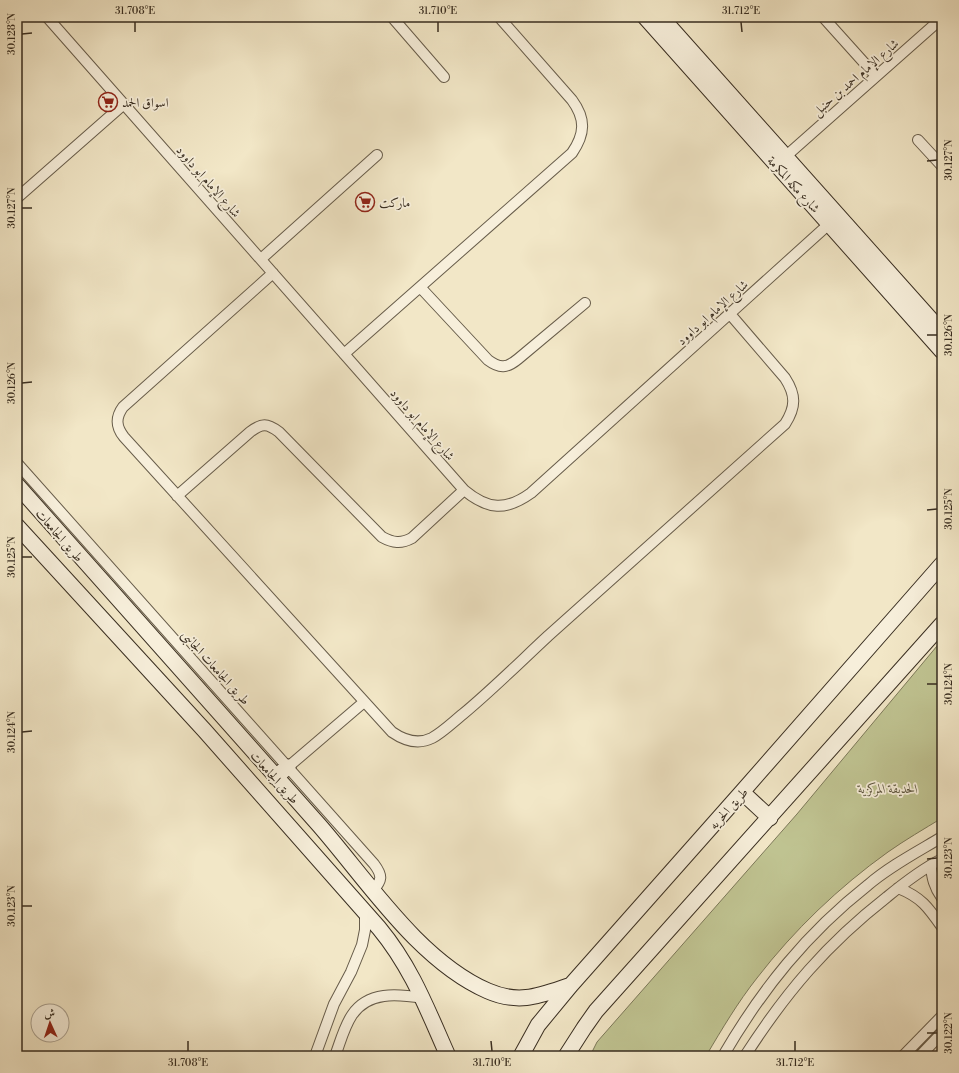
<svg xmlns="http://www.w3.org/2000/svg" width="959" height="1073" font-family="'Libre Bodoni',Amiri,serif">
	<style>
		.green { fill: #c0c492; stroke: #7c795a }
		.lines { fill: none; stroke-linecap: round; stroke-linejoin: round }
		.street-casing { stroke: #675c4a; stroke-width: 12 }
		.secondary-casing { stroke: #392e21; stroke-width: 17 }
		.street { stroke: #f7efdb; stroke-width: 10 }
		.secondary { stroke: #f7efdb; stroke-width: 15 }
		.ticks { fill: none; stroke: #392e21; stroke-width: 1.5 }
		.labels { text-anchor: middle; stroke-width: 3.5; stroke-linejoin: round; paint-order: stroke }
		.street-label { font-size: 13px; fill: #392e21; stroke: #f7efdb }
		.poi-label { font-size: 13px; fill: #392e21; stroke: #f7efdb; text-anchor: start }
		.park-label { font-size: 13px; font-style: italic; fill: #5b543d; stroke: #f7efdb }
		.neatline { fill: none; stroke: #392e21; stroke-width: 1.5 }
		.ticks-label { font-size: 10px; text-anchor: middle; fill: #392e21 }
	</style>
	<rect width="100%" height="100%" fill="#f2e7c7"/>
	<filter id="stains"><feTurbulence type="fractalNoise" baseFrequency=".005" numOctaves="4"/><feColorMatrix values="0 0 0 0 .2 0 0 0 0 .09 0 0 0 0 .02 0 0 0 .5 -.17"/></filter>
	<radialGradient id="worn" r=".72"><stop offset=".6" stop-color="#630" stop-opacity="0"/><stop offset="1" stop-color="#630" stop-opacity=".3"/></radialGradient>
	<path class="green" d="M942,640V818C924,829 905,840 888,852C839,887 794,930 757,978C738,1002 722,1029 706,1056H590L597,1042L797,814Z"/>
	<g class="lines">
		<g class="street-casing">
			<path id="street" d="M47,17L464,490C488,510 506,511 531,493L829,224
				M392,17L444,77
				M823,17L876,76
				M918,140L942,166
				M785,157L942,18
				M17,198L124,104
				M261,259L377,155
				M273,273L123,407C115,418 116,427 124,437L392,732C405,741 418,745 432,738C443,732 453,722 463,714C493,689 520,662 548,636C627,565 706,494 785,424C796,407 796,395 785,378L730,314
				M420,287L488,360C500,369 507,368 518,359L585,303
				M344,354L572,153C585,134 586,119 572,100L499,17
				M17,463L374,864C383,876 382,880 373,891
				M177,496L250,432C262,423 267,423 279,432L382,537C393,543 401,544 412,538L464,490
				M288,767L364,702
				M931,865C932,878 934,887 942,898
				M898,888C921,897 928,907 942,927
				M315,1056L334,1004L351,972L362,945L365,930V913
				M335,1056C340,1043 344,1027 352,1015C368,991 397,994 423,998
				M723,1056C762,989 807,933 868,885C890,866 917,852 942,837
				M745,1056C786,992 827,944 887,897C904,883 922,869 942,859
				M903,1056L942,1016
				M920,1056L942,1033"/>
		</g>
		<g class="secondary-casing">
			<path id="secondary" d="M645,17L942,351
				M661,17L942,332
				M17,485C117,599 218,712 319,825C367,880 419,961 488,991C520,1005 541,995 571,985
				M17,526L205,731L379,928C412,968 427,1009 448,1056
				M275,777L288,767
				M742,792L770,818
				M521,1056L538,1025L571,985L742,792L942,564
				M566,1056L584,1028L596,1011L942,624"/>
		</g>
		<use href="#street" class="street"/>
		<use href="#secondary" class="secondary"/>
	</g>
	<path class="ticks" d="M135,22V32M438,22V32M741,22L742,32M22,34L32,33M927,161L937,160M22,208H32M927,335H937M22,383L32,382M927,510L937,509M22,557H32M927,684H937M22,732L32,731M927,859L937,858M22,906H32M927,1033H937M188,1041V1051M491,1041L492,1051M795,1041V1051"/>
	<defs>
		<g id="supermarket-ring" transform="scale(1)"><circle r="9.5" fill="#f7efdb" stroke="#8f2418" stroke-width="1.5"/><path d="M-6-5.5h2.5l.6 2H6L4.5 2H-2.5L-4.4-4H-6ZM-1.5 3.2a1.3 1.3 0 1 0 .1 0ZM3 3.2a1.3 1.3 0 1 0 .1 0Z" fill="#8f2418"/></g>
	</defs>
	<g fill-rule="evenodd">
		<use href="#supermarket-ring" x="108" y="102"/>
		<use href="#supermarket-ring" x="365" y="202"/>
	</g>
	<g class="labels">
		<g class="street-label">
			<text transform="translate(855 77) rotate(-41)" y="5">شارع الإمام احمد بن حنبل</text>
			<text transform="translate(209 181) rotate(49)" y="5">شارع الإمام ابو داوود</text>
			<text transform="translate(794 184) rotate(48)" y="5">شارع مكه المكرمة</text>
			<text transform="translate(712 312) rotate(-42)" y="5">شارع الإمام ابو داوود</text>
			<text transform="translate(423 424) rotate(49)" y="5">شارع الإمام ابو داوود</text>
			<text transform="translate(60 535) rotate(49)" y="5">طريق الجامعات</text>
			<text transform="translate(216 667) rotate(48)" y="5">طريق الجامعات الجانبى</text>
			<text transform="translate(275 777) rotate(48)" y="5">طريق الجامعات</text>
			<text transform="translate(728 808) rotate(-48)" y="5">طريق الحريه</text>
		</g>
		<g class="poi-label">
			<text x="122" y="107">اسواق الحمد</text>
			<text x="379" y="207">ماركت</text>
		</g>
		<g class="park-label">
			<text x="888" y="793">الحديقة المركزية</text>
		</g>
	</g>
	<rect width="959" height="1073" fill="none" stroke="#f2e7c7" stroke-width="44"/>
	<g transform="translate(50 1023) rotate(357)"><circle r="19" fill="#f7efdb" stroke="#aba291"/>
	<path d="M0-3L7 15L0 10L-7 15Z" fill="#8f2418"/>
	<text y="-6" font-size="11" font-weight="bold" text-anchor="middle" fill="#392e21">ش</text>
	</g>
	<rect x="22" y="22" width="915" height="1029" class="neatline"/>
	<g class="ticks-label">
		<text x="135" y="14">31.708°E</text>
		<text x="438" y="14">31.710°E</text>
		<text x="741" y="14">31.712°E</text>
		<text transform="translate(11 34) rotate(-90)" y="4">30.128°N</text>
		<text transform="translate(948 160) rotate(-90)" y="4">30.127°N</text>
		<text transform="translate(11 208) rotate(-90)" y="4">30.127°N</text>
		<text transform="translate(948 335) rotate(-90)" y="4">30.126°N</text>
		<text transform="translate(11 383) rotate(-90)" y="4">30.126°N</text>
		<text transform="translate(948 509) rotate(-90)" y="4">30.125°N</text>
		<text transform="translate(11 557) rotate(-90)" y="4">30.125°N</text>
		<text transform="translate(948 684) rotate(-90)" y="4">30.124°N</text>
		<text transform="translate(11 732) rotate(-90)" y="4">30.124°N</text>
		<text transform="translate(948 858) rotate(-90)" y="4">30.123°N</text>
		<text transform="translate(11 906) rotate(-90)" y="4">30.123°N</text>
		<text transform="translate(948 1033) rotate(-90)" y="4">30.122°N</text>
		<text x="188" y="1066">31.708°E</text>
		<text x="492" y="1066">31.710°E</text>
		<text x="795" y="1066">31.712°E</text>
	</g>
	<rect width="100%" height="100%" filter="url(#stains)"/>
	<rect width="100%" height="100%" fill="url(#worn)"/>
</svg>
